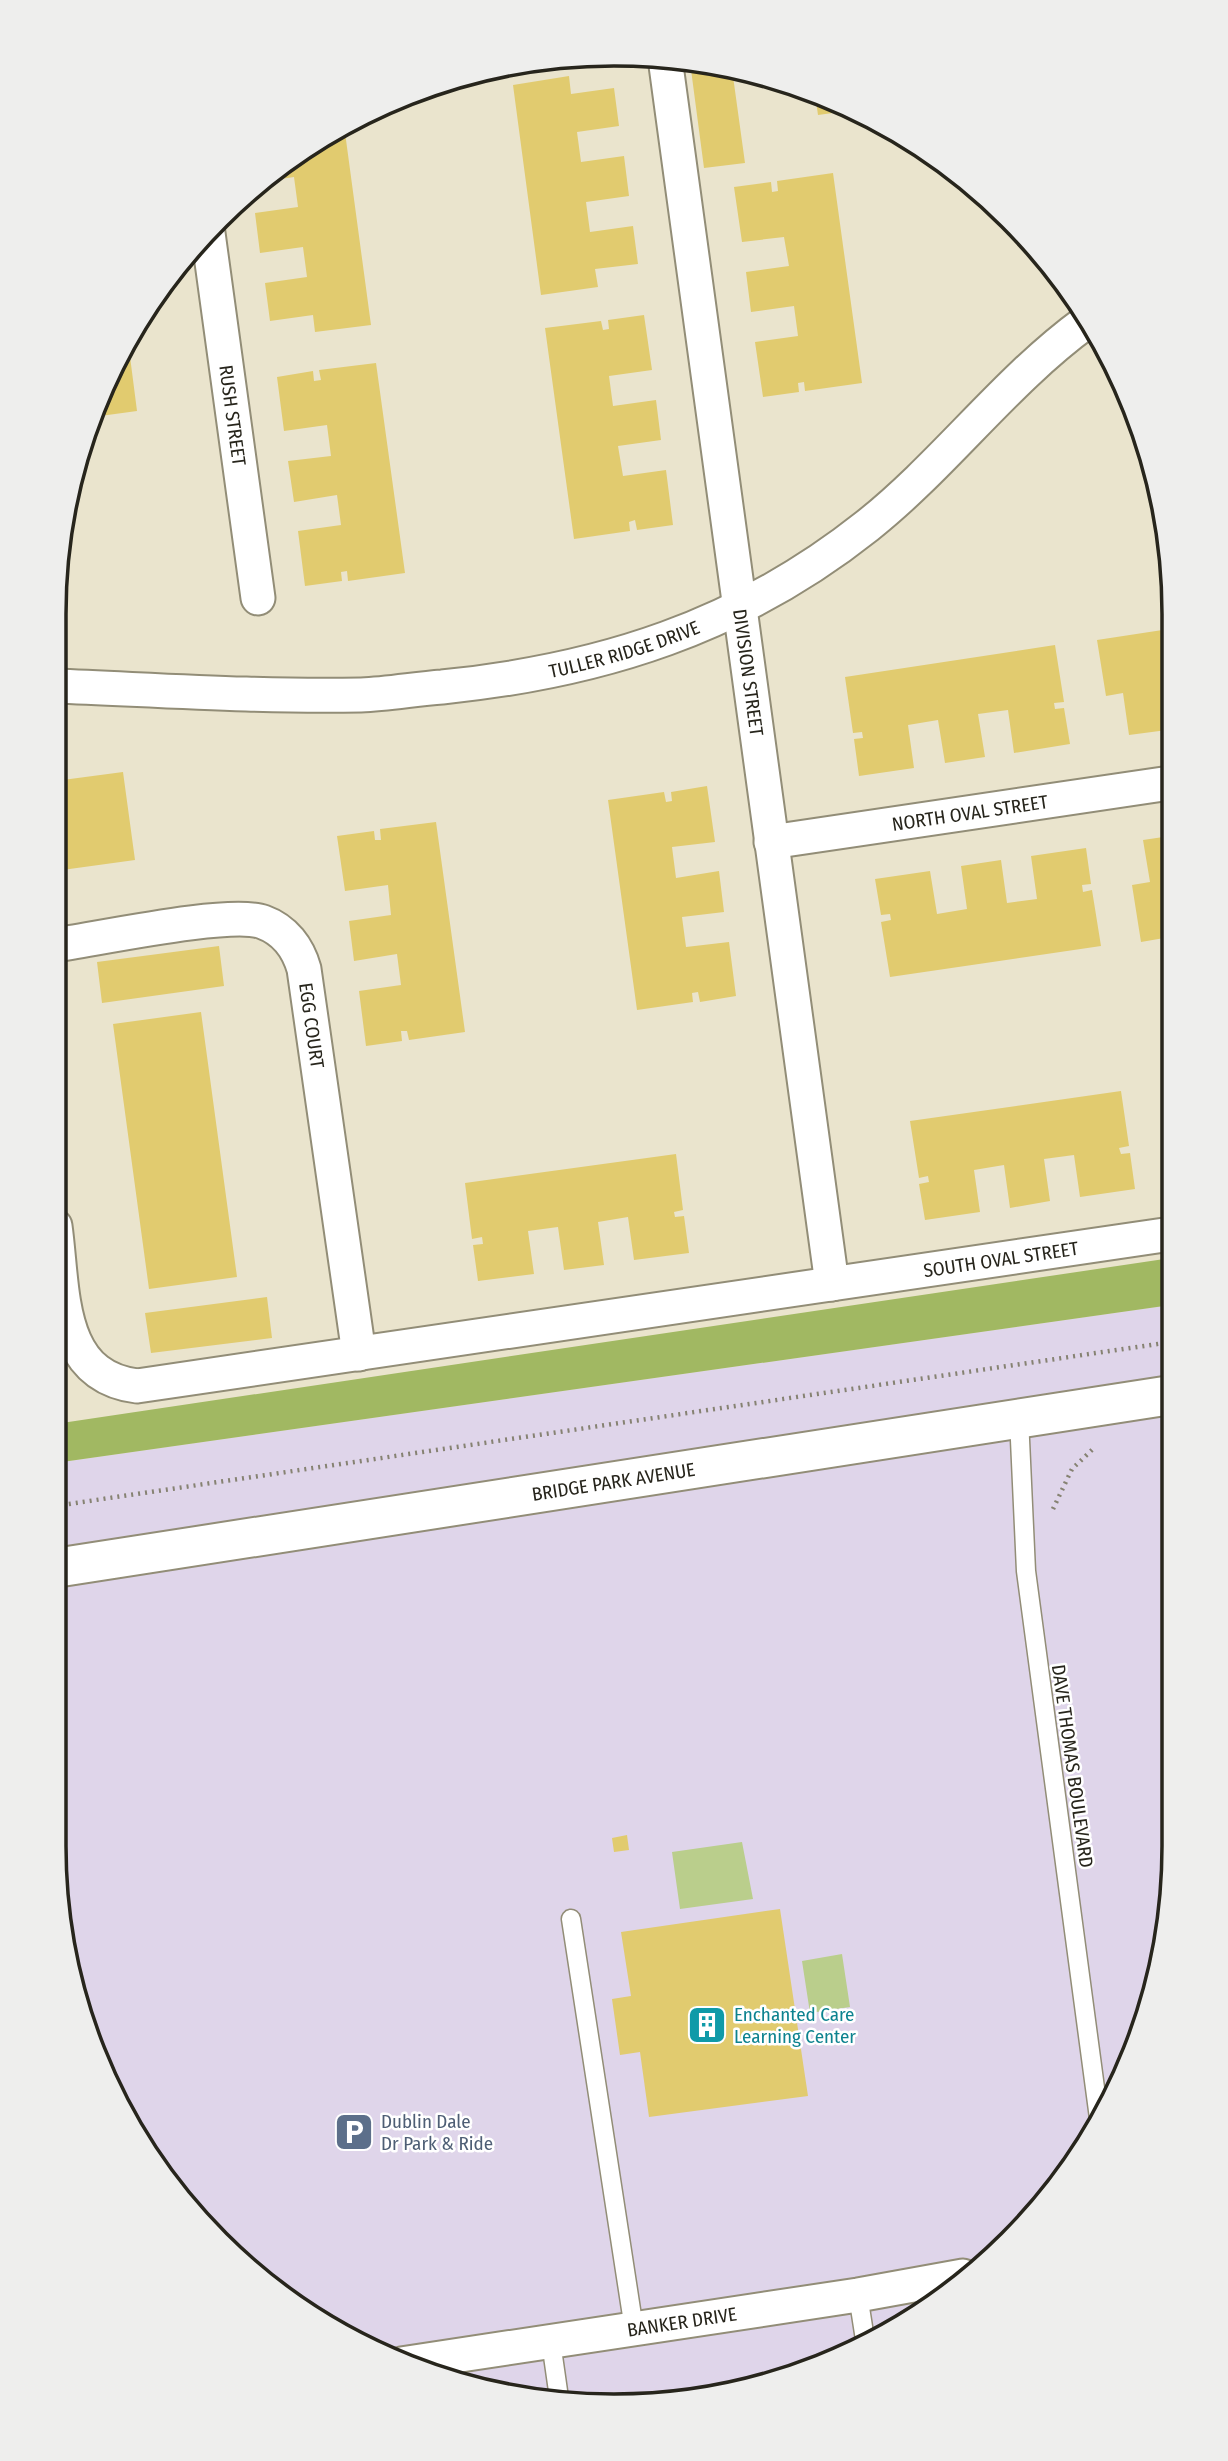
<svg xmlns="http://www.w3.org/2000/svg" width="1228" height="2461" font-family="'Fira Sans Condensed',sans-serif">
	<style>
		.commercial { fill: #dfd5ea }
		.green { fill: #bace8c }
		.forest { fill: #a1b862 }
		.building { fill: #e1cb6f }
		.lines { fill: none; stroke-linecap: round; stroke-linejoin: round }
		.lane-casing { stroke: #928d77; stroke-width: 21 }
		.street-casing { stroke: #928d77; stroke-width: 37 }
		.secondary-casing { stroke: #928d77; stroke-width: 42 }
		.path { stroke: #868272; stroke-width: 4.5; stroke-dasharray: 2 5; stroke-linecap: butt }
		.lane { stroke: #fff; stroke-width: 18 }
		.street { stroke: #fff; stroke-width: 33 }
		.secondary { stroke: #fff; stroke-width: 38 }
		.labels { text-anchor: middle; stroke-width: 5; stroke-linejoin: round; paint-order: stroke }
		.street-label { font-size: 19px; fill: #27251c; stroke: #fff }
		.culture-label { font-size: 19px; fill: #0d838f; stroke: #fff; text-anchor: start }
		.service-label { font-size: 19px; fill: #4e5e75; stroke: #fff; text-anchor: start }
		.rim { fill: none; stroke: #27251c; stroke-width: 3.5 }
	</style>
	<rect width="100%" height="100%" fill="#eae4cd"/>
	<path class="commercial" d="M1171,1305L1173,1883L1155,1991L1116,2094L1010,2243L861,2349L687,2402L504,2396L399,2364L303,2313L170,2188L84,2027L54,1847L55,1463Z"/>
	<path class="green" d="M742,1842L753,1899L680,1909L672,1852Z
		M842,1954L850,2007L810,2013L802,1961Z"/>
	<path class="forest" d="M1171,1258V1305L55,1463V1424Z"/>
	<path class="building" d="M575,58L505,69L504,68L541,59Z
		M690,62L732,69L745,163L704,168Z
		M569,76L571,94L614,88L619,126L577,132L581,162L624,156L629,196L586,202L590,232L633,226L638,264L595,269L598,287L541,295L513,85Z
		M815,94L855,110L818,115Z
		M344,125L371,325L315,332L313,315L270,321L265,283L307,277L303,247L260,253L255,213L298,207L294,177L261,182Z
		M833,173L862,383L805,391L804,382L798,383L799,392L763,397L755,342L798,336L794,306L751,312L746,272L789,266L784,237L742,242L734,187L771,182L772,192L778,191L777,181Z
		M644,315L652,370L609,376L613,406L656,400L661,440L618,446L623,476L666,470L673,525L637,530L635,520L629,522L630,531L574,539L545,328L601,321L603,330L609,329L608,320Z
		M128,341L137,411L93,417L112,367Z
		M376,363L405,573L348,581L347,571L341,572L342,581L305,586L298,531L341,525L337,495L294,502L288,461L331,456L327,425L284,431L277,377L313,371L314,381L321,380L319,370Z
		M1169,629V687L1161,688L1167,730L1129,735L1123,693L1106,696L1097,640Z
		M1055,645L1064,702L1054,703L1055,709L1064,708L1070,744L1014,753L1008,710L978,714L985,757L945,763L938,720L908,725L914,768L859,776L854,739L863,738L862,732L853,733L845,677Z
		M123,772L135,860L55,871V781Z
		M707,786L715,842L672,847L676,878L719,871L724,912L682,917L686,947L729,942L736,996L700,1002L698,992L692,993L693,1002L637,1010L608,800L664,792L666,802L672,801L671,792Z
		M436,822L465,1032L409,1040L407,1031H401L402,1041L366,1046L359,991L401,985L397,954L354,961L349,921L391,915L388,885L345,891L337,836L374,831L375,840H381L380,829Z
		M1170,836V937L1141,942L1132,885L1150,882L1143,840Z
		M1086,848L1091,884L1082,885L1083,892L1092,890L1101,946L890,977L881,922L891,920L890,914L881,915L875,879L930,871L937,914L967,909L961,866L1001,860L1007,903L1037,899L1031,856Z
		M219,946L224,986L102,1003L97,962Z
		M201,1012L237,1277L149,1289L113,1024Z
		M1170,1083L1171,1136H1169L1162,1085Z
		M1121,1091L1129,1146L1119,1148L1121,1154L1130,1153L1135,1189L1080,1197L1074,1155L1044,1159L1050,1201L1010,1208L1004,1165L974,1170L980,1212L925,1220L919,1184L929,1182L928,1176L919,1178L910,1121Z
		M676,1154L683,1210L674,1212L675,1217L684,1216L689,1253L634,1260L628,1217L598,1222L604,1265L564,1270L558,1227L528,1231L534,1274L478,1281L473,1245L483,1244L482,1237L472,1239L465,1183Z
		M267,1297L272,1338L151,1353L145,1313Z
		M627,1835L629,1850L614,1852L612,1838Z
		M780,1909L808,2096L649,2117L640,2052L620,2055L612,1999L631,1996L621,1932Z"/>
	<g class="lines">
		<g class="lane-casing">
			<path id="lane" d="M1019,1418L1026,1571L1099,2118
				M571,1919L634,2329
				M858,2295L866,2346
				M551,2342L559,2398"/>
		</g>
		<g class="street-casing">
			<g id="street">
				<path id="s1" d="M665,58L832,1284"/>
				<path id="s2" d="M208,233L258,598"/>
				<path id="s3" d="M55,686C157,690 259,697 361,695C388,694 415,689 442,687C601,671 740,627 867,526C945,464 1005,381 1086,322"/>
				<path id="s4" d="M771,842L1170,783"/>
				<path id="s5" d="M55,945C97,939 231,910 263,922C285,930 298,948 304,969L359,1354"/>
				<path id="s6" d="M55,1226C64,1289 56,1376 137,1386L1171,1234"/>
				<path id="s7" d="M401,2364L858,2295L963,2276"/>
			</g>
		</g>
		<g class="secondary-casing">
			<g id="secondary">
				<path id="s8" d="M55,1568L1171,1395"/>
			</g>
		</g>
		<path class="path" d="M55,1506L1171,1342
			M1053,1509L1072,1469L1094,1448"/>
		<use href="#lane" class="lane"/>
		<use href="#street" class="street"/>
		<use href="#secondary" class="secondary"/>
	</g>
	<defs>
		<g id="building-square" transform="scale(2.0125)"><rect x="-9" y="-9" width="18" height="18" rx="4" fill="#0f9aa8" stroke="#fff"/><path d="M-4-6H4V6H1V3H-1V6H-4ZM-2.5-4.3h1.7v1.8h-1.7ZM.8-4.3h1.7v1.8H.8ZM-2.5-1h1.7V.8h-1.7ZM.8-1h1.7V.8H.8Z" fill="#fff"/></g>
		<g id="parking-square" transform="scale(2.0125)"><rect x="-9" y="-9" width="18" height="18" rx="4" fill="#5c6f8a" stroke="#fff"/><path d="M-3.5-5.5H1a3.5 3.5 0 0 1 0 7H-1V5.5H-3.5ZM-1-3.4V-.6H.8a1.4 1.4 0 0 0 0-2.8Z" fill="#fff"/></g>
	</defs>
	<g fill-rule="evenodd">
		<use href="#building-square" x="707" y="2025"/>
		<use href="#parking-square" x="354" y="2132"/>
	</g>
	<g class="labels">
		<g class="street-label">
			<text dy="7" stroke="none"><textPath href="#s2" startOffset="184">RUSH STREET</textPath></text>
			<text dy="7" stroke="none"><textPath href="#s3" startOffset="574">TULLER RIDGE DRIVE</textPath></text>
			<text dy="7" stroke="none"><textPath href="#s1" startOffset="620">DIVISION STREET</textPath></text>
			<text dy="7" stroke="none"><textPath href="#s4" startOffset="201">NORTH OVAL STREET</textPath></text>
			<text dy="7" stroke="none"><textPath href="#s5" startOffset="332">EGG COURT</textPath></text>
			<text dy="7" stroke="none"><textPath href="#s6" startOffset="1071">SOUTH OVAL STREET</textPath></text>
			<text dy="7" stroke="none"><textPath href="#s8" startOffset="565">BRIDGE PARK AVENUE</textPath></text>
			<text transform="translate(1073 1766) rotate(82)" y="7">DAVE THOMAS BOULEVARD</text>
			<text dy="7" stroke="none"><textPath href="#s7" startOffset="284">BANKER DRIVE</textPath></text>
		</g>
		<g class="culture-label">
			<text x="734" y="2021">Enchanted Care<tspan x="734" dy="22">Learning Center</tspan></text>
		</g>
		<g class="service-label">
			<text x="381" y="2128">Dublin Dale<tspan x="381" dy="22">Dr Park &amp; Ride</tspan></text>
		</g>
	</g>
	<path d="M0 0H1228V2461H0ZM614 66H614A548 548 0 0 1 1162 614V1846A548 548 0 0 1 614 2394H614A548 548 0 0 1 66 1846V614A548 548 0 0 1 614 66Z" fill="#eeeeed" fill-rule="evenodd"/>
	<path class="rim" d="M614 66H614A548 548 0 0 1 1162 614V1846A548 548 0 0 1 614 2394H614A548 548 0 0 1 66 1846V614A548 548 0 0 1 614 66Z"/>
</svg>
